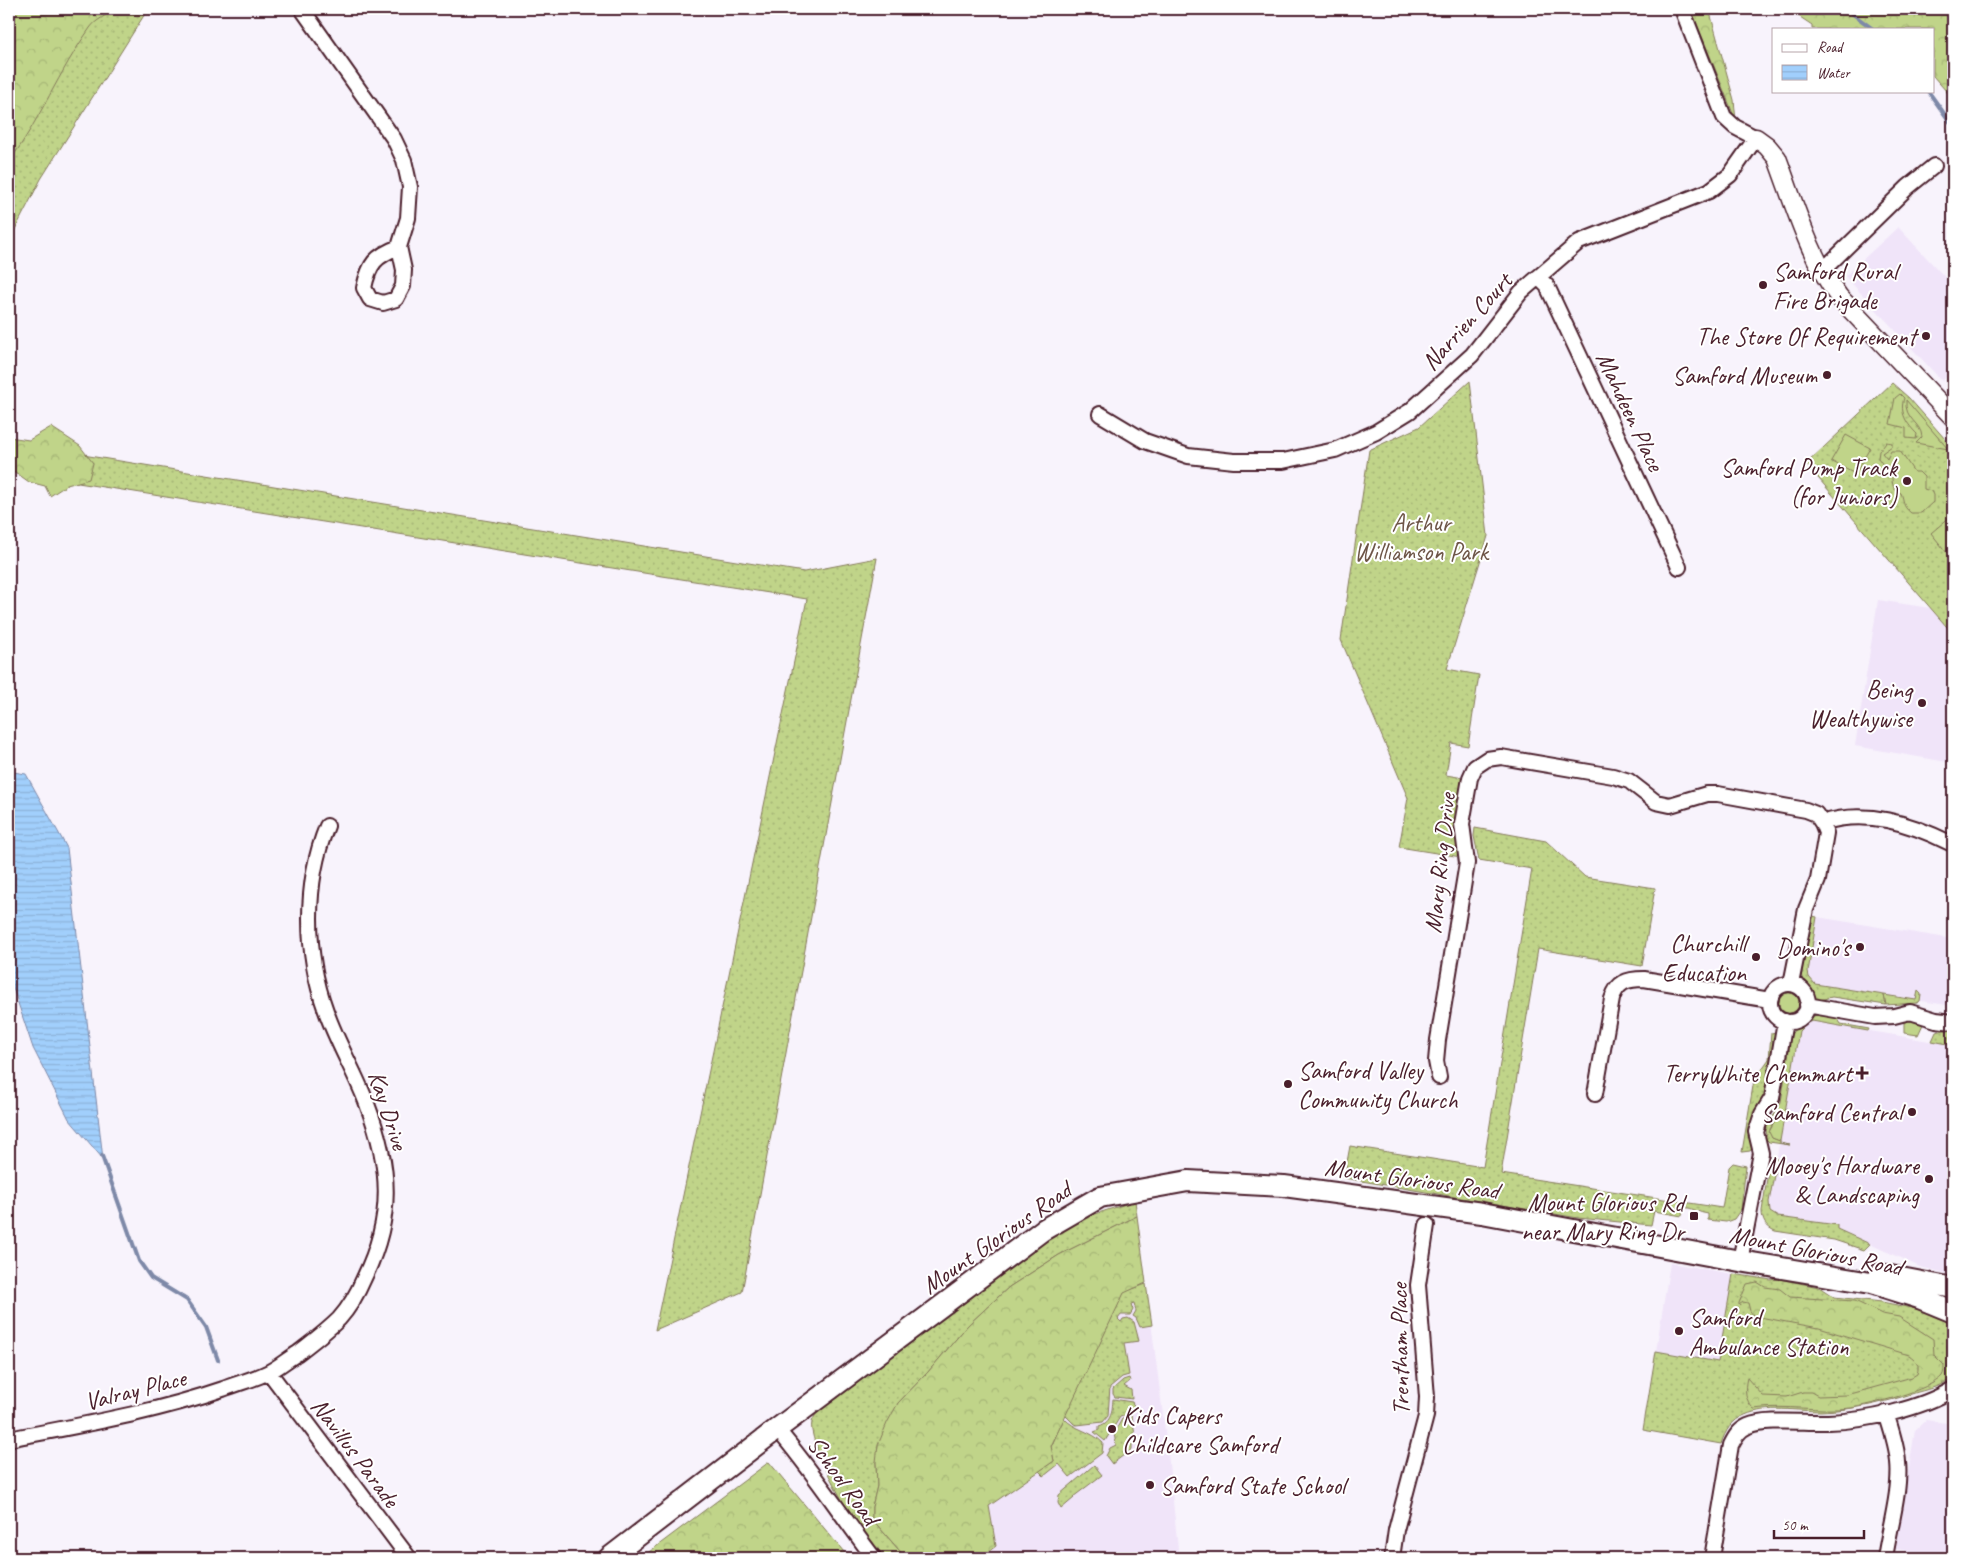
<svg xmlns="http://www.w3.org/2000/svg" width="1962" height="1567" font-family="Caveat,sans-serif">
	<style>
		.built { fill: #f0e4f9 }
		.grass { fill: url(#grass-dots); stroke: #857a5a }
		.forest { fill: url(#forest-crowns); stroke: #857a5a }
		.garden { fill: #c0d489; stroke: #857a5a }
		.water { fill: url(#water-rules); stroke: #7e89a8 }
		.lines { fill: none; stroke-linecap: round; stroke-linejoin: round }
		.stream { stroke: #7e89a8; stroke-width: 4 }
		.minor-casing { stroke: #4a1f2b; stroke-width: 18 }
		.tertiary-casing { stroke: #4a1f2b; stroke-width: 21 }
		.secondary-casing { stroke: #4a1f2b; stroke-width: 24 }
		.minor { stroke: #fff; stroke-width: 14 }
		.tertiary { stroke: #fff; stroke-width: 18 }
		.secondary { stroke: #fff; stroke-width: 20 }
		.poi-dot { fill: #4a1f2b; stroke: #fff; stroke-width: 2 }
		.labels { text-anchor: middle; stroke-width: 4; stroke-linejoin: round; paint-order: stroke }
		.poi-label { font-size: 25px; fill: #4a1f2b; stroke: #fff; text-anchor: end }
		.street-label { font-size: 25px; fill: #4a1f2b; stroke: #fff }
		.park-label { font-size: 25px; fill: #6d5547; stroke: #fff }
	</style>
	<defs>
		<pattern id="grass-dots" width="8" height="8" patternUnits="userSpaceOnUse" patternTransform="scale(1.25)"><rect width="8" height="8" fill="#c0d489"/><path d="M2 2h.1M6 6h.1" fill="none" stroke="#a6b676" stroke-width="1.8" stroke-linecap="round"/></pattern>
		<pattern id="forest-crowns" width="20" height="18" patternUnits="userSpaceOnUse" patternTransform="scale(1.25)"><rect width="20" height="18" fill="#c0d489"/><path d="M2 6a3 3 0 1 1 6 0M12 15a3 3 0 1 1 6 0" fill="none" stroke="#a6b676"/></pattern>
		<pattern id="water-rules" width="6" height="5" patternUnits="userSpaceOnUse" patternTransform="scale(1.25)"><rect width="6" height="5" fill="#a1cffc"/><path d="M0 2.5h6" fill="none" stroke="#8cb1d8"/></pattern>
	</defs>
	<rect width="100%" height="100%" fill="#f8f3fc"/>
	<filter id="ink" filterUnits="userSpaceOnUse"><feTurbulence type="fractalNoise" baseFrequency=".02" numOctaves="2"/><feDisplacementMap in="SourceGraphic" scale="10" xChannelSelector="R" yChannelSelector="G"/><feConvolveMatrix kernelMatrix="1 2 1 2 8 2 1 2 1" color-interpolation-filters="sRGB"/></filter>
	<g filter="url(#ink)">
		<path class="built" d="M1898,227L1953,286V371L1942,381L1845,276Z
			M1878,600L1930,608L1953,634V763L1855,746Z
			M1817,917L1953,939V1006L1815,984L1809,977L1808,972Z
			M1812,1021L1953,1045V1275L1920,1267L1837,1229V1225L1777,1217L1770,1212L1769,1202L1799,1031L1807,1023Z
			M1670,1263L1733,1274L1718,1362L1656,1351Z
			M1146,1283L1168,1454L1179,1558H980L996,1546L989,1506L1054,1461L1051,1447L1124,1292Z
			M1926,1420L1953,1424V1558L1896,1549L1915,1430Z"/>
		<path class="grass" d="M9,9H148L41,179L9,241Z
			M1470,381L1488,536L1447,669L1479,675L1468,746L1451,743L1446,775L1464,778L1456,836L1461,857L1399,847L1408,798L1341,640L1369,450L1419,427Z
			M1892,383L1909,398L1953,448V634L1806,464Z
			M9,443L804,572L877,558L742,1292L655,1330L807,599L9,472Z
			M1475,828L1546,841L1585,877L1655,888L1642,966L1538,949L1501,1174L1722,1208L1729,1167L1733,1163L1746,1166L1741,1209L1734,1219L1726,1222L1708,1220V1214C1699,1213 1693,1208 1684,1207L1682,1216L1654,1211L1651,1225L1578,1218L1344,1178L1350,1146L1483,1167L1532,869L1479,860L1474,836Z
			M1809,915L1817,917L1808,972L1809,977L1815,984L1884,995L1886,1005L1832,997L1819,1000C1808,994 1802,984 1801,972Z
			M1953,1028V1045L1932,1041L1936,1032Z
			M1776,1032L1768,1091L1751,1125L1752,1148L1750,1151L1742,1152L1754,1080L1769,1059L1771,1033Z
			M1775,1114V1121L1770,1129L1772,1138L1780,1141V1143L1790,1145L1769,1142L1764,1137L1767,1135C1764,1127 1770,1120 1775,1114Z
			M1773,1158L1777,1159L1769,1202L1770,1212L1778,1217L1837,1225V1229L1870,1244L1864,1250L1834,1240L1775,1231C1766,1227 1762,1221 1762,1211L1770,1159Z
			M1135,1201L1137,1216L1059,1255L1009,1287L968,1325L928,1372L898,1403L876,1462L877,1486L872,1507V1519L906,1558H884C876,1548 867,1538 860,1528C847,1511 807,1441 812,1422C814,1415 821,1409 826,1404L1010,1257L1083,1218Z
			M1733,1274L1771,1280L1779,1279L1819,1287L1834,1297L1882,1302L1936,1313L1953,1321V1377C1944,1385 1930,1389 1918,1392C1886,1402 1855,1410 1821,1411C1796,1411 1768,1405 1745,1415C1732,1420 1725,1431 1721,1444L1643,1430L1656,1351L1718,1362Z
			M1146,1284L1152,1325L1140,1327L1136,1318L1133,1316L1136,1311L1134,1303L1131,1304L1133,1310L1130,1315H1121L1118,1319L1121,1322L1123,1319L1128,1318L1134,1322L1139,1341L1124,1343L1129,1375L1122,1377L1110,1387L1108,1416L1103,1422L1077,1425L1074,1424L1065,1415L1124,1292Z
			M1129,1378L1130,1381L1124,1386L1131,1390L1132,1399L1115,1397L1113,1394V1389L1123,1380Z
			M1113,1399L1132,1402L1135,1409H1131L1132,1413L1120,1417L1105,1441L1094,1432L1099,1430V1426C1112,1422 1112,1411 1113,1399Z
			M1132,1416L1136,1442L1132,1444V1449L1112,1464L1106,1456L1110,1448L1116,1445L1114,1433L1122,1419Z
			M1064,1418C1074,1430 1092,1431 1103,1443L1102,1453L1070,1477L1059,1464L1044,1476L1039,1471L1054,1461L1051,1447Z
			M1094,1465L1102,1475L1073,1497L1074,1498L1061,1509L1058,1503L1059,1495Z"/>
		<path class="forest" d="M9,9H113C107,16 95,20 90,28C59,71 40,120 9,162Z
			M1691,9H1709L1734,100L1736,121Z
			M1788,9H1953V99L1933,76V29H1812V25Z
			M51,427L80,446L93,463L89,479L67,485L50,496L45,486L29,482L11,469L9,470V437L29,440Z
			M1137,1216L1146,1283L1124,1293L1051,1446L1054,1461L989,1506L996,1546L980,1558H906L872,1519V1507L877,1486L876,1462L878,1445L887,1423L898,1403L928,1372L968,1325L1009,1287L1059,1255Z
			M1757,1282L1765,1287L1780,1289L1790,1297L1855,1301L1882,1314L1899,1317L1933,1339L1934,1355L1944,1365C1944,1369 1944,1373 1942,1376C1931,1390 1869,1405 1851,1408C1819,1412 1786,1404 1754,1409C1745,1401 1744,1389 1747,1378L1763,1396L1787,1397L1803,1392H1811L1818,1396L1847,1395L1912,1377L1917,1374C1920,1364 1917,1361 1909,1355L1819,1328L1754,1316L1750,1311L1748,1303L1743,1302L1739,1305V1303L1747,1284Z
			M769,1462L849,1558H641Z"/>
		<path class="garden" d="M1900,394L1904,398C1899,413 1907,424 1917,434L1916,439L1906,438V428L1890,424L1895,398Z
			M1906,400L1948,449L1916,443L1922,437C1921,422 1904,420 1906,400Z
			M1846,435L1870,448L1855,474L1831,461Z
			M1886,442L1892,443V446L1882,453L1887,459L1891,451H1900L1914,472H1919L1924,477V489L1931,491L1933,495V502L1921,513H1911C1901,505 1905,502 1901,493C1891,491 1892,480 1892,472L1887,470L1878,458L1879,451Z
			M1951,516L1953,518V548L1947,553L1931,533Z
			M1918,991L1921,994L1920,1001L1917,1003L1886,1005L1884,995L1916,1000Z
			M1779 1003a10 10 0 1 1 20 0a10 10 0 1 1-20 0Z
			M1817,1015L1836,1016L1841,1024L1869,1029L1868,1031L1812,1021L1807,1023L1799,1031L1780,1141L1772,1138L1769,1132L1775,1121V1114L1781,1102L1790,1044H1787C1793,1028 1801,1019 1817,1015Z
			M1919,1019L1924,1022L1918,1035L1904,1033V1020Z"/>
		<path class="water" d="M13,772L26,774L67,848L103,1159L69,1119L33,1048L9,976V774Z"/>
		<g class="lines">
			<path class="stream" d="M1846,9L1873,29
				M1928,91L1953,126
				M102,1156L139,1261L151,1278L187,1300L206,1327L218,1360"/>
			<g class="minor-casing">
				<path id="minor" d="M302,9L394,139L404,160L410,187L408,218L399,247L404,270L403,286L396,299L383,303L370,299L364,288C369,264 375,256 399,247
					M1822,271L1908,187L1934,166
					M1538,277L1547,286L1679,567
					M1100,414L1145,441L1188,456L1234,461H1283L1335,450L1376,432L1410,411L1472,355L1521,292L1579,242L1709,191L1730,175L1756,138L1735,127L1724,117L1682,9
					M1822,823C1866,809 1910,823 1950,843
					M1770 1003a19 19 0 1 1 38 0a19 19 0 1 1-38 0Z
					M1807,1005L1875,1017L1894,1016L1910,1012L1936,1020L1953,1022
					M1439,1077L1436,1061L1438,1040L1467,863L1462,824L1470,778L1475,767L1487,759L1501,757L1613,776L1629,781L1656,802L1670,805L1707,794H1718L1806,810L1816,814L1822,823L1826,833L1818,880L1806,909L1791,984
					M1595,1094L1612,999C1617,982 1627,979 1644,979L1770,1000
					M1740,1261L1761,1153L1756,1132L1762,1114L1772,1098L1785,1021
					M269,1372L409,1558
					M777,1429C812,1470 841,1515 874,1558
					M9,1439C81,1425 153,1413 223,1389C238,1383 255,1379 269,1372C279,1367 288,1359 298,1353C312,1342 326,1332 339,1319C349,1308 358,1292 364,1278C394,1217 391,1167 367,1104C355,1072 337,1043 326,1011C305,953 304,883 327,826
					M1392,1558L1396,1530L1426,1416L1427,1397L1418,1285L1427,1225
					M1712,1558L1731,1445C1735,1437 1739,1430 1748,1426C1767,1418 1806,1423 1828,1422C1866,1421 1921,1409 1953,1389
					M1885,1558C1889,1530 1901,1490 1898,1462C1897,1446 1891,1429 1886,1413"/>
			</g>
			<g class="tertiary-casing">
				<path id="tertiary" d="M1756,138L1767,146L1777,158C1795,206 1809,256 1839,297L1953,417"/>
			</g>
			<g class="secondary-casing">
				<path id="secondary" d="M1880,1274L1953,1288
					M609,1558L777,1429L1043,1230L1100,1197L1188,1181L1284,1186L1482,1213L1740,1261L1871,1283L1919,1298L1953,1312"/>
			</g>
			<use href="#minor" class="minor"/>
			<use href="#tertiary" class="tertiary"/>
			<use href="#secondary" class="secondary"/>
		</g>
	</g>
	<g class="poi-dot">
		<circle cx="1763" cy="285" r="5"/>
		<circle cx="1926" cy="336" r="5"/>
		<circle cx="1827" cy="375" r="5"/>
		<circle cx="1907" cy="481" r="5"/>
		<circle cx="1922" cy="703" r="5"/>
		<circle cx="1860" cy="947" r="5"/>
		<circle cx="1756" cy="957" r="5"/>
		<path d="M1859.5 1065.5h5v5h5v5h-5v5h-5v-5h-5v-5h5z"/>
		<circle cx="1288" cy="1084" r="5"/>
		<circle cx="1912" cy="1112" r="5"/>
		<circle cx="1929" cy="1179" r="5"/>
		<rect x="1689" y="1211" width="10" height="10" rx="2.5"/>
		<circle cx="1679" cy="1331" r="5"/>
		<circle cx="1112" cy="1429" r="5"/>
		<circle cx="1150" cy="1485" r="5"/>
	</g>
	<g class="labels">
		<g class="poi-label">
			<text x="1773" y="280" text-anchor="start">Samford Rural<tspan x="1773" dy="29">Fire Brigade</tspan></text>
			<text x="1916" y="345">The Store Of Requirement</text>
			<text x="1817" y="384">Samford Museum</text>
			<text x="1897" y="476">Samford Pump Track<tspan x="1897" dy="29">(for Juniors)</tspan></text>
			<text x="1912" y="698">Being<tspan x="1912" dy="29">Wealthywise</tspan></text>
			<text x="1746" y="952">Churchill<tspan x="1746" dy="29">Education</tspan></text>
			<text x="1850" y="956">Domino's</text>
			<text x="1298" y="1079" text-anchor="start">Samford Valley<tspan x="1298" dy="29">Community Church</tspan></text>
			<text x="1852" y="1082">TerryWhite Chemmart</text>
			<text x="1902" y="1121">Samford Central</text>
			<text x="1919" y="1174">Mooey's Hardware<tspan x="1919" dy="29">&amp; Landscaping</tspan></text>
			<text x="1684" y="1211">Mount Glorious Rd<tspan x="1684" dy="29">near Mary Ring Dr</tspan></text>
			<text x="1689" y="1326" text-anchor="start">Samford<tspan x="1689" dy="29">Ambulance Station</tspan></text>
			<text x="1122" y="1424" text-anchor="start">Kids Capers<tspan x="1122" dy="29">Childcare Samford</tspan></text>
			<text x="1160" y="1494" text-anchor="start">Samford State School</text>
		</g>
		<g class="street-label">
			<text transform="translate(1466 321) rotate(-48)" y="9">Narrien Court</text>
			<text transform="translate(1631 411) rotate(65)" y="9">Mahdeen Place</text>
			<text transform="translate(1439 863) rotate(-84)" y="9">Mary Ring Drive</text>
			<text transform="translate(389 1110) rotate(72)" y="9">Kay Drive</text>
			<text transform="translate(1412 1178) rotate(8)" y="9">Mount Glorious Road</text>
			<text transform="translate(996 1237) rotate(-35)" y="9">Mount Glorious Road</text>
			<text transform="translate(1816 1250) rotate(11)" y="9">Mount Glorious Road</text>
			<text transform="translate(1399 1349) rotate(-91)" y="9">Trentham Place</text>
			<text transform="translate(135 1389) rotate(-14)" y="9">Valray Place</text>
			<text transform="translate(356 1452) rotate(53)" y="9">Navillus Parade</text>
			<text transform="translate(844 1480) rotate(54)" y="9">School Road</text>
		</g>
		<g class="park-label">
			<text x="1421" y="531">Arthur<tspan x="1421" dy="29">Williamson Park</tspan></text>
		</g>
	</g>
	<rect width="1962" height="1567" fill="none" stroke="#fff" stroke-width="30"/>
	<rect x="15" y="15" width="1932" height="1537" fill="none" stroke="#4a1f2b" stroke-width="2" filter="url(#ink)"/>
	<rect x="1772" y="28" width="162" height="65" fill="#ffffff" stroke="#b7a5aa"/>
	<rect x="1782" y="44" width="25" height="8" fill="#ffffff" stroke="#b7a5aa"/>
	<text x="1817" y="52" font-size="15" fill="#4a1f2b">Road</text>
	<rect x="1782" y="65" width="25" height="15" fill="url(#water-rules)" stroke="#b7a5aa"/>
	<text x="1817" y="78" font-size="15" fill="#4a1f2b">Water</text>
	<path d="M1774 1530v8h90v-8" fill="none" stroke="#4a1f2b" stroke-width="2.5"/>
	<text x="1782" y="1530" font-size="15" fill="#4a1f2b" stroke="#ffffff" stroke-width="4" paint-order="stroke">50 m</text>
</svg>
